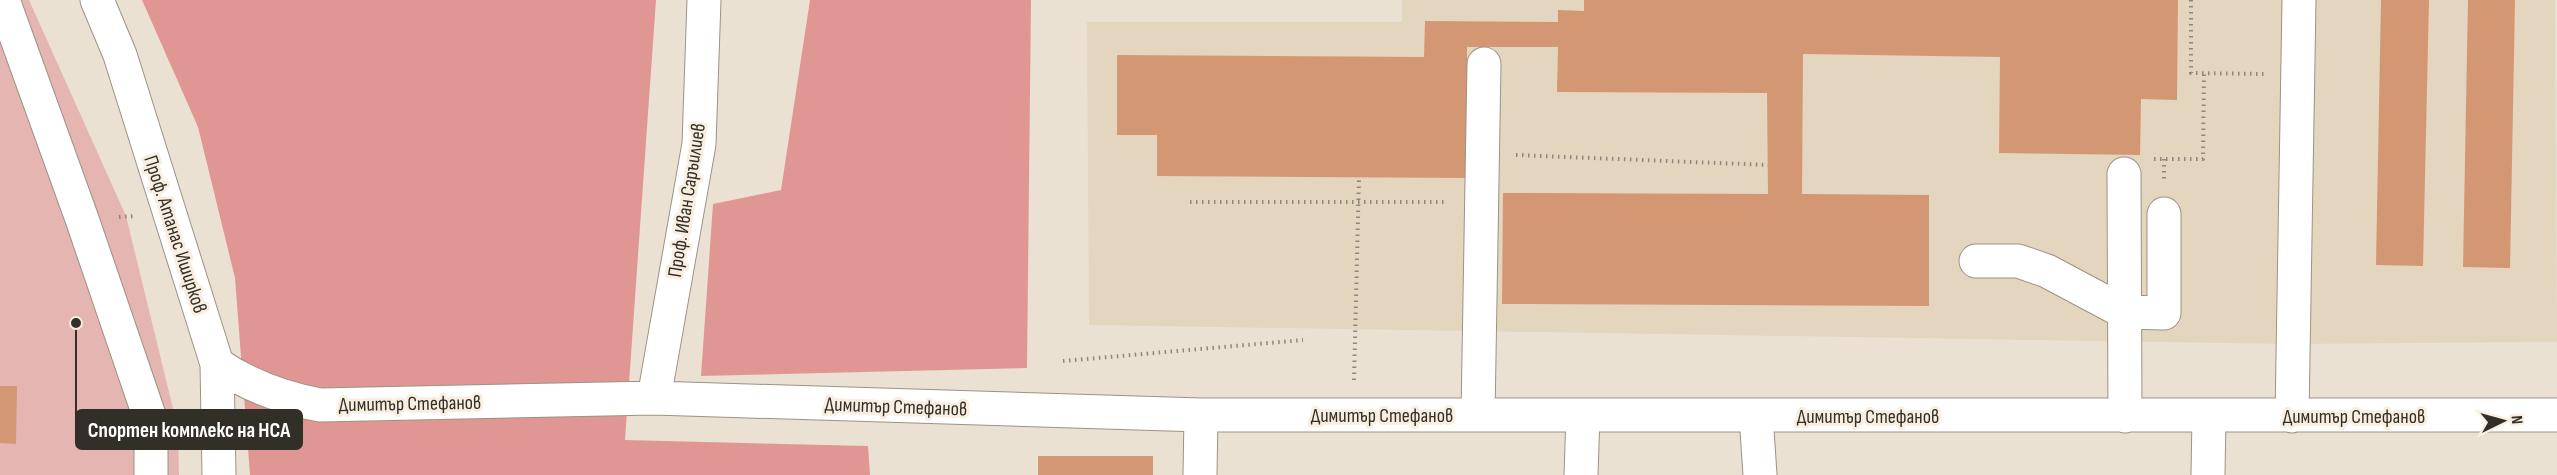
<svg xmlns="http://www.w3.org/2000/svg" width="2557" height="475" font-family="'Sofia Sans Condensed',sans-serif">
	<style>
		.built { fill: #e4d5bf }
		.green { fill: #e5b5b2 }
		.forest { fill: #e09793 }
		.building { fill: #d49774 }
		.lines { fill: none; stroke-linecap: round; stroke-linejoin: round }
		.minor-casing { stroke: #9c9384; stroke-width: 35 }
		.path { stroke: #8e877d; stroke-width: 4; stroke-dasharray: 1.5 4.5; stroke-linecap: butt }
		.minor { stroke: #fff; stroke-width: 33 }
		.labels { text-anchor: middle; stroke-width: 6; stroke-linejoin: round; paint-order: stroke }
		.street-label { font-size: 20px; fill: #322e28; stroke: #f9eedf }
		.leader { fill: none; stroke: #322e28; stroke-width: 2 }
		.callout-dot { fill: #322e28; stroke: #f9eedf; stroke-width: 2 }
		.callout { fill: #322e28; stroke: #322e28; stroke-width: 2 }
		.callout-label { font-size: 21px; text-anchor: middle; font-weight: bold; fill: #fff }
	</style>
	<rect width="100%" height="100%" fill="#ebe1d2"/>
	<path class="built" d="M1402,0H2555L2557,342L2293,344L1089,325L1087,22H1402Z"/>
	<path class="green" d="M0,0H29L126,216L178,429L179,475H0Z"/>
	<path class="forest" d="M142,0H656L625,440L868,446L870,475H250L235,278L198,127Z
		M810,0H1031L1027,368L701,376L713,204L781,190Z"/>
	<path class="building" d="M1584,0H2178L2177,100L2141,99L2140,155L1999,153L2000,57L1803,54L1802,194L1929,195V306L1502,304L1503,193L1768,194L1767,93L1557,92L1558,47H1467V178L1157,176V135H1117V55L1424,57L1425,21L1558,22V10L1584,11Z
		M2381,0H2429L2423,266L2376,265Z
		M2468,0H2515L2510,268L2463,267Z
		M0,386H17L16,444L0,443Z
		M1038,456H1153V475H1038Z"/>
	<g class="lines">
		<g class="minor-casing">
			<path id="minor" d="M3,0L82,219L151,421V475
				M97,0L120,55L217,364L219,475
				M2124,174L2125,416
				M1976,261H2018L2047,271L2124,312L2164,313V214
				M217,364C249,386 282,398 320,405L654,398L1201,415H2557
				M654,398L699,144L704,0
				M1478,415L1484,64
				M1756,415L1760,475
				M2292,416L2299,0
				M1200,475L1201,415
				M1581,475L1583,415
				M2208,475L2209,416"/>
		</g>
		<path class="path" d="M2191,0V73L2264,74
			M1516,155L1768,165
			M2154,159H2203L2204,74
			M2164,159V180
			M1190,202H1447
			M119,217L135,216
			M1063,361L1303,340
			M1354,380L1359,177"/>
		<use href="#minor" class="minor"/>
	</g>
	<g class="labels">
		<g class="street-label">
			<text transform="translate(686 200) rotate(-81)" y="7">Проф. Иван Саръилиев</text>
			<text transform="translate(176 234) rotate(72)" y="7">Проф. Атанас Иширков</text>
			<text transform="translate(410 403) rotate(-1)" y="7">Димитър Стефанов</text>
			<text transform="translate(896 406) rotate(2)" y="7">Димитър Стефанов</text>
			<text x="1382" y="422">Димитър Стефанов</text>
			<text x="1868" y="423">Димитър Стефанов</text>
			<text x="2354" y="423">Димитър Стефанов</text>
		</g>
	</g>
	<path class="leader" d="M76 323L76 430"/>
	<circle class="callout-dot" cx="76" cy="323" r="6"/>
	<rect class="callout" x="76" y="410" width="226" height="39" rx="6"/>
	<g class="callout-label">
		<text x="189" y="437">Спортен комплекс на НСА</text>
	</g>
	<g transform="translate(2503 421) rotate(85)" stroke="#f9eedf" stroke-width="4.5" paint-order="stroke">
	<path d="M0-4.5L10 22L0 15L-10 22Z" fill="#322e28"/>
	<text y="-9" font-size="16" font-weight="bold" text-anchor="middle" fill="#322e28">N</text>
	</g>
</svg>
